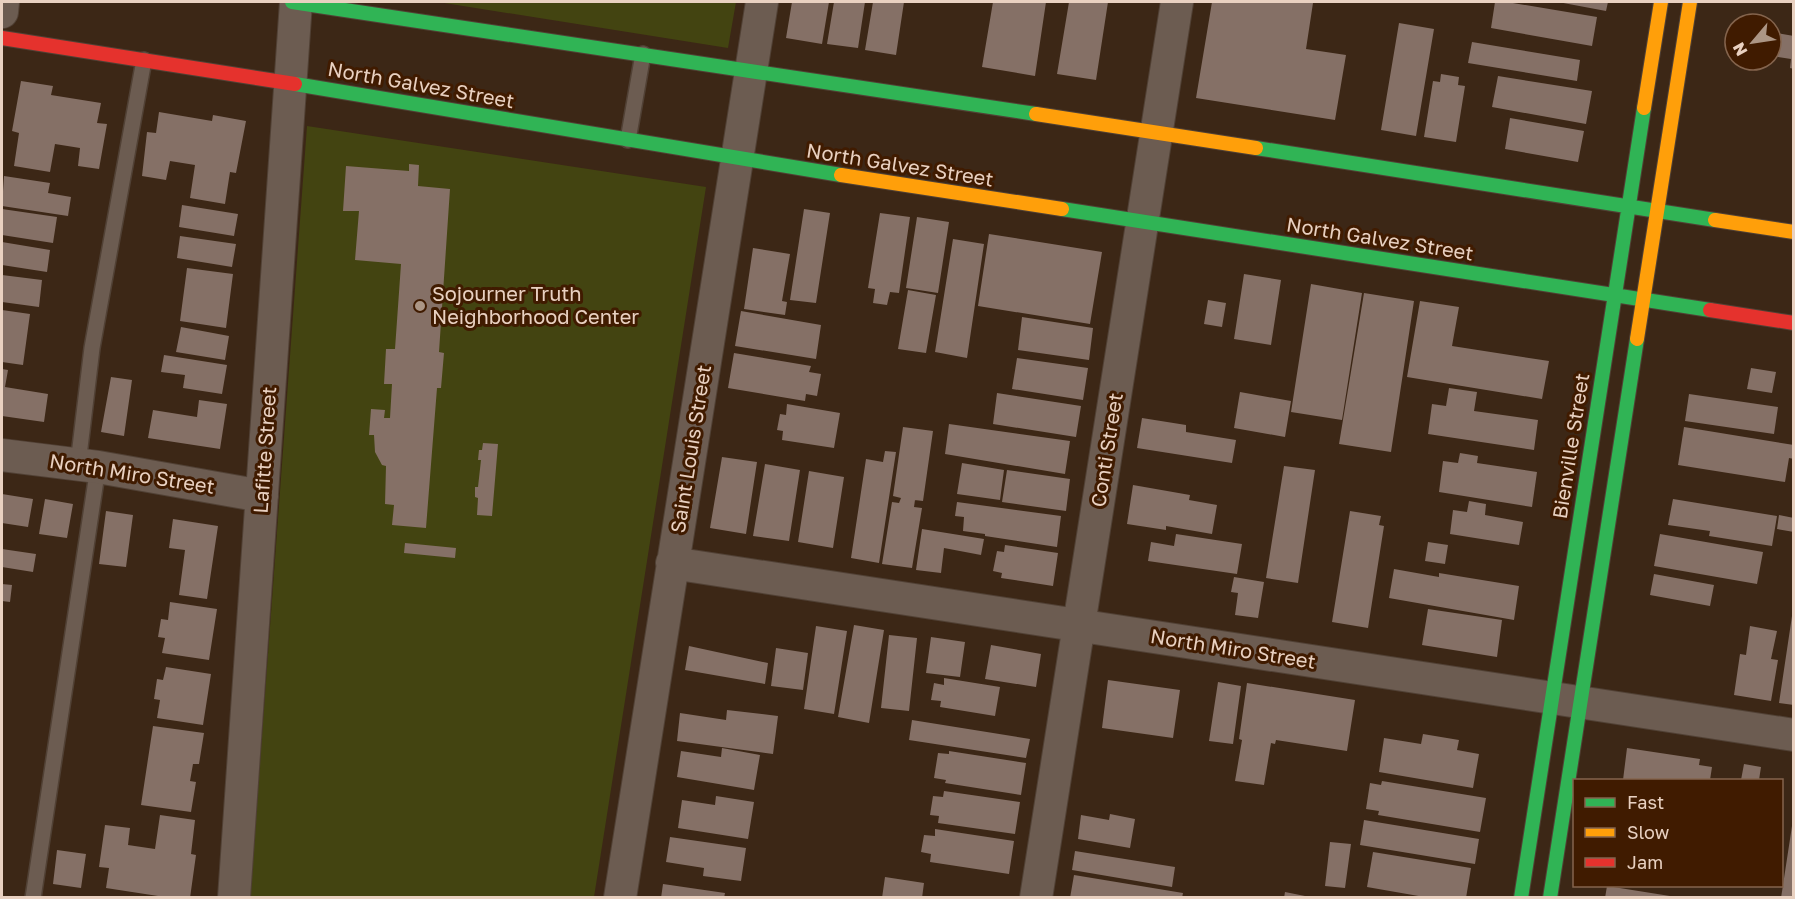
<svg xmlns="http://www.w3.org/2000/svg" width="1795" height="899" font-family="'Golos Text',sans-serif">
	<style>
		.green { fill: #434411 }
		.building { fill: #857066 }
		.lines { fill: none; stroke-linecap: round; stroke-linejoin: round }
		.lane-casing { stroke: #514135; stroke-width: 18 }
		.street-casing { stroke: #514135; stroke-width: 34 }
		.fast-casing { stroke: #514135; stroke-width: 16 }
		.slow-casing { stroke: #514135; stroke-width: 16 }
		.jam-casing { stroke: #514135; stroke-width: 16 }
		.lane { stroke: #6c5c51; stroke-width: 15 }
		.street { stroke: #6c5c51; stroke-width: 32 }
		.fast { stroke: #30b455; stroke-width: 14 }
		.slow { stroke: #ff9f0a; stroke-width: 14 }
		.jam { stroke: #e5322d; stroke-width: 14 }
		.poi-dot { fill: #ac9685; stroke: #401b00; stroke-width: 2 }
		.labels { text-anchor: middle; stroke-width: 6; stroke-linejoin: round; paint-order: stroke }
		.street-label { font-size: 20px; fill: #e9d1c1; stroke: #401b00 }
		.poi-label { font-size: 20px; fill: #e9d1c1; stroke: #401b00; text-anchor: start }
	</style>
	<rect width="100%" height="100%" fill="#3c2716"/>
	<path class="green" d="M438,2H736L728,48Z
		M307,126L706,187L594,897L250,898Z"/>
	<path class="building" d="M792,2H829L822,44L786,38Z
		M834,2H865L858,48L827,44Z
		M873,2H904L896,55L865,50Z
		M993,2H1046L1035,76L982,67Z
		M1069,2H1108L1096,80L1057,74Z
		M1212,2L1313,3L1306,49L1346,55L1335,120L1196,98Z
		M1495,2H1507L1597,17L1592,46L1491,28Z
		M1558,2H1608L1606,11Z
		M1399,23L1434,29L1416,136L1381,130Z
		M1771,32L1794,36V69L1790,68L1791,59L1771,56Z
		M1472,42L1580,60L1577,81L1468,63Z
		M1441,74L1459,77L1458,85L1465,86L1456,142L1424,137L1433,81L1440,82Z
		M1498,76L1592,91L1586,124L1492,107Z
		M21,81L53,86L51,95L101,103L97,123L107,124L99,169L78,166L80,148L55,144L50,172L14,166L19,133L12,131Z
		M159,112L212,121L213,115L246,121L236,173L230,172L225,204L190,198L195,165L170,161L166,180L142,176L147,132L156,133Z
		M1510,118L1584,131L1578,162L1505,149Z
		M409,164L419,165L418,186L450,189L439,352L444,353L441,388H437L426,528L392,525L394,505L385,504L386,466L382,465L375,452L374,435H369L371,409L385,410L384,418H390L392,384H384L386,349H395L401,264L355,260L359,211H343L346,166L409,171Z
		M4,176L50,183L48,193L71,197L68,216L2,206Z
		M182,205L238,214L234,236L179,227Z
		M2,209L57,217L53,243L2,235Z
		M804,209L830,213L816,303L790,300Z
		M880,213L910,217L899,293L890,292L887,305L873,303L875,289L868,288Z
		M917,217L949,222L938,293L906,288Z
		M989,234L1102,252L1090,324L978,306Z
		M180,236L236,244L232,267L177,258Z
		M953,239L984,244L967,358L935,352Z
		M2,242L50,250L47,272L2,265Z
		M753,248L790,254L782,301L787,302L785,315L744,309Z
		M187,268L233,274L226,328L180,321Z
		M1244,274L1281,280L1271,345L1234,339Z
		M2,275L42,280L39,307L2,302Z
		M1311,284L1362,293L1342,420L1291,412Z
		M908,290L936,295L926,353L898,349Z
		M1364,293L1414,301L1391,452L1339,444Z
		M1208,300L1226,303L1222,327L1204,324Z
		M1420,301L1459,307L1452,346L1549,361L1542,399L1407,377Z
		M2,310L30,314L23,365L2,362Z
		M741,311L821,325L816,359L735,346Z
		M1022,317L1093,328L1089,360L1018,350Z
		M181,327L229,336L225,360L176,352Z
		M734,353L811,366L809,372L821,374L817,396L806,394L805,401L728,388Z
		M164,355L227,365L222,394L183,388L185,375L161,372Z
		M1017,358L1088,368L1083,400L1012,389Z
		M1751,368L1776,372L1772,393L1747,389Z
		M2,369L8,370L5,387L48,394L44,422L2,416Z
		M111,377L132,380L124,436L101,432Z
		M1449,388L1477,392L1474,411L1538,420L1534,450L1428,434L1432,404L1446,406Z
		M1240,392L1291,401L1285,437L1234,428Z
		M997,393L1081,406L1076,437L993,424Z
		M1689,394L1778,407L1774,434L1685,421Z
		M199,400L227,404L220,449L148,438L153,410L197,417Z
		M787,404L840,413L834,448L782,440L783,431L777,430L780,414L786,415Z
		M1142,418L1186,425V432L1236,440L1232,463L1137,448Z
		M949,424L1070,441L1065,474L945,454Z
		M903,427L933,431L923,501L906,499L915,500L914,507L922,508L912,568L882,564L892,502L899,503L901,498L893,496Z
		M1684,427L1794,445V459L1789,458L1785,482L1678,465Z
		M483,443L498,444L492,516L477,515L478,498L475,497V487H478L481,460H478L479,450H482Z
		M885,451L896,452L879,563L851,558L866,459L883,462Z
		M1460,453L1478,456L1477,463L1537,472L1532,507L1439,492L1443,461L1458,463Z
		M722,457L757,462L746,534L710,528Z
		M962,463L1004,470L1000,500L957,494Z
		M765,464L800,470L789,541L753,536Z
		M1284,466L1315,470L1298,583L1266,578Z
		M1007,470L1070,479L1066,511L1002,502Z
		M809,471L844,477L833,548L798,542Z
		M1133,485L1190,495L1189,500L1217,505L1212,534L1166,526V530L1127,524Z
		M2,494L33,499L28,527L2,523Z
		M45,499L73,504L67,538L39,534Z
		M1673,499L1777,516L1772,546L1709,536L1710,531L1668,525Z
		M1469,501L1486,504L1485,515L1523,522L1519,545L1450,534L1453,510L1467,512Z
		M957,502L1061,516L1057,547L985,536V534L963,531L964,517L955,516Z
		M106,511L133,515L126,567L99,564Z
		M1350,511L1381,516L1379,525L1384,526L1368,628L1332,622Z
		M1779,515L1794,518V532L1777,529Z
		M173,519L218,526L207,599L179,595L185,550L169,548Z
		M922,529L984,539L981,555L944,548L941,573L916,570Z
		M1176,534L1242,544L1237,574L1148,561L1151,542L1174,546Z
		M1660,534L1763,552L1757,584L1654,566Z
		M1428,542L1448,545L1445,564L1425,561Z
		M405,543L456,548L455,558L404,553Z
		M1005,545L1058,553L1053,586L1001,578L1002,573L993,571L997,551L1004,552Z
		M2,549L36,554L33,572L2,567Z
		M1394,569L1439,577V573L1519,586L1514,620L1389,598Z
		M1654,574L1714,585L1710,606L1650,595Z
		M1234,577L1264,582L1258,618L1235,615L1238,593L1231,592Z
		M2,584L12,585L10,602L2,601Z
		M170,602L217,609L209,660L162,653L165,638L158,637L161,619L168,620Z
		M1428,609L1502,620L1497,657L1422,645Z
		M1792,616H1794V705L1779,703Z
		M854,625L884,630L869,723L838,717Z
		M816,626L847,631L834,714L804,709Z
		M1750,626L1777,631L1771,659L1778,660L1771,701L1734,695L1740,654L1746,655Z
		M889,635L917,638L909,711L881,708Z
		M931,637L965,642L960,677L926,673Z
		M991,645L1041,654L1036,687L985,679Z
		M689,646L768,663L765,684L685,670Z
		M776,648L808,653L803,690L771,686Z
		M166,667L211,674L203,725L157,718L160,700L154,699L157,679L163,680Z
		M944,678L1000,687L995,716L940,707L941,701L931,700L934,683L944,685Z
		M1108,680L1180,690L1173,738L1102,728Z
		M1218,682L1241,686L1233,744L1209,741Z
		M1247,683L1355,700L1347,751L1276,740L1275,744L1271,743L1264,785L1235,781L1242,740L1239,739Z
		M727,710L778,716L773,754L677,741L680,713L726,720Z
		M912,720L1030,739L1026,758L909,740Z
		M153,726L204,733L199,764H193L190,781L196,782L191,812L141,805Z
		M1423,734L1459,740L1457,750L1479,754L1473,788L1379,772L1384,738L1421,744Z
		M722,748L760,755L754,790L677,777L681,751L721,757Z
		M1627,748L1700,759L1699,765L1712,767L1710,780H1623Z
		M949,751L1026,763L1021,795L945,783L946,780L934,778L938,753L949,754Z
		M1744,764L1761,767L1759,780H1741Z
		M1382,781L1486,798L1480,832L1378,815L1379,811L1366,809L1370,783L1381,785Z
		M944,791L1020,802L1015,834L938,823L939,816L930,815L933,796L943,797Z
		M716,796L754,802L748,839L678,828L682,800L715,805Z
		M1110,814L1135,819L1130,848L1078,839L1081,815L1109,820Z
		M160,815L195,820L191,854L196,855L190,898H158V896L106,888L109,868L99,867L105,825L130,828L128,845L155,849Z
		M1364,820L1479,839L1475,864L1360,845Z
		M1792,826L1794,898H1781Z
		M935,829L1014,841L1009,874L930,862L931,854L921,852L924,835L935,836Z
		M670,837L746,848L741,881L703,876L704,868L666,862Z
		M1330,842L1351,844L1345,888L1325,886Z
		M57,850L86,854L81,888L53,884Z
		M1075,851L1175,867L1172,887L1072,870Z
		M1373,852L1471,868L1466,898H1430L1367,887Z
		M1074,875L1183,893L1182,898H1070Z
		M885,877L924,883L922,898H882Z
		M663,884L725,893L724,898H661Z
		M1607,886L1670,896V898H1605Z
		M1285,892L1305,896V898H1284Z"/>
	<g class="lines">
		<g class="lane-casing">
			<path id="lane" d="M628,140L643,54
				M78,464L92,348L144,60
				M33,898L98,467"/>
		</g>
		<g class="street-casing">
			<path id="street" d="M2,12L3,2
				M2,455L98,467L262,496
				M672,563L1794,735
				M234,898L296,2
				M620,898L762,2
				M1036,898L1177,2"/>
		</g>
		<g class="fast-casing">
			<path id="fast" d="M292,2L1036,114
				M295,84L841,175
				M1256,148L1715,220
				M1062,209L1710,310
				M1521,898L1644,108
				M1550,898L1637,339"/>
		</g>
		<g class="slow-casing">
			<path id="slow" d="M1644,108L1661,2
				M1036,114L1256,148
				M841,175L1062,209
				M1715,220L1794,232
				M1637,339L1690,2"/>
		</g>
		<g class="jam-casing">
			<path id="jam" d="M2,38L295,84
				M1710,310L1794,323"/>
		</g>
		<use href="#lane" class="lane"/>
		<use href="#street" class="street"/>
		<use href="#fast" class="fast"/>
		<use href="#slow" class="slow"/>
		<use href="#jam" class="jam"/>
	</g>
	<circle class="poi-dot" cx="420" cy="306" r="6"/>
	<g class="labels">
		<g class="street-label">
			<text transform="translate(421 85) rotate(10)" y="7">North Galvez Street</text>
			<text transform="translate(900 165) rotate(9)" y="7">North Galvez Street</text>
			<text transform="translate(1380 239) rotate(9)" y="7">North Galvez Street</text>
			<text transform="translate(1571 446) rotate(-81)" y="7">Bienville Street</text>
			<text transform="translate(691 449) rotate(-81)" y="7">Saint Louis Street</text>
			<text transform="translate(265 450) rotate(-86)" y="7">Lafitte Street</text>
			<text transform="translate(1107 450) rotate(-81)" y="7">Conti Street</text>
			<text transform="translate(132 474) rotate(9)" y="7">North Miro Street</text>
			<text transform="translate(1233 649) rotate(9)" y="7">North Miro Street</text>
		</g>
		<g class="poi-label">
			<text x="432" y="301">Sojourner Truth<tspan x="432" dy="23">Neighborhood Center</tspan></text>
		</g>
	</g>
	<rect width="1795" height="899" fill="none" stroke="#e9d1c1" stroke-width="6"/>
	<rect x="1573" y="779" width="210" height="108" fill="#401b00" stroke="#84644d" stroke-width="1.5"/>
	<rect x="1585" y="798" width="30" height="9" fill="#30b455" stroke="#84644d" stroke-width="1.5"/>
	<text x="1627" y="809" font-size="18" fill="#e9d1c1">Fast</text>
	<rect x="1585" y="828" width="30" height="9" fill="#ff9f0a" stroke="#84644d" stroke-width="1.5"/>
	<text x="1627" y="839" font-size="18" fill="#e9d1c1">Slow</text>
	<rect x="1585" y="858" width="30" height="9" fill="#e5322d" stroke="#84644d" stroke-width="1.5"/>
	<text x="1627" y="869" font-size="18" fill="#e9d1c1">Jam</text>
	<g transform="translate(1753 42) rotate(241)"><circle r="28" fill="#401b00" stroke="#84644d" stroke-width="1.5"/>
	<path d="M0-4.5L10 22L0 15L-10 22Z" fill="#ac9685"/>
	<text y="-9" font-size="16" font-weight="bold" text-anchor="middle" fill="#e9d1c1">N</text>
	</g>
</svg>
